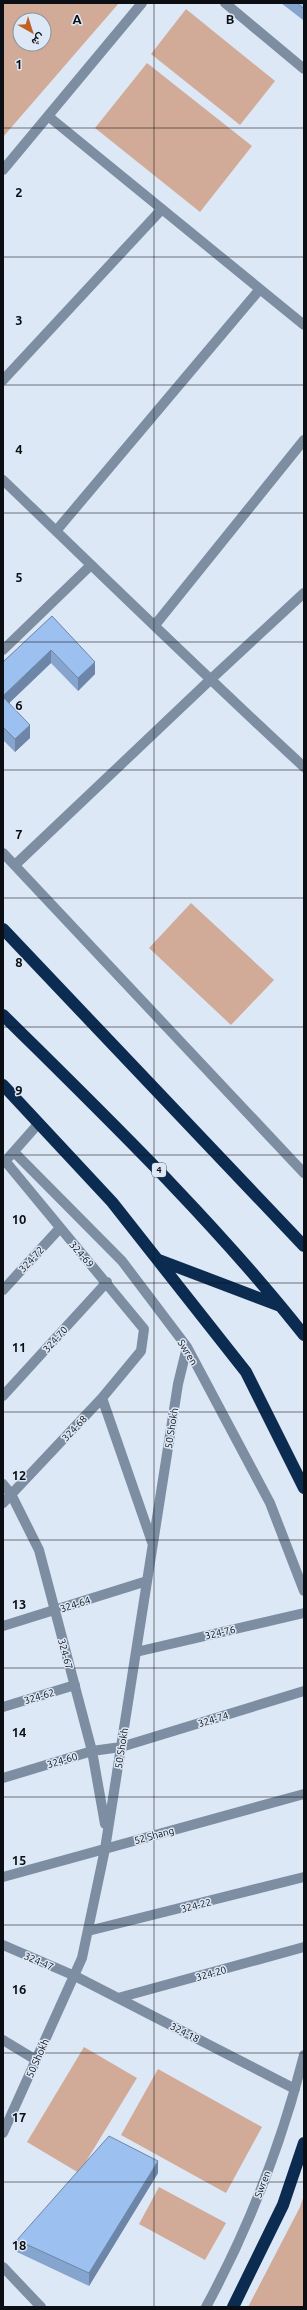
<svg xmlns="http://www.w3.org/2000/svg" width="307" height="2310" font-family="Ubuntu,Vazirmatn,sans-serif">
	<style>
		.green { fill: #d2ab98; fill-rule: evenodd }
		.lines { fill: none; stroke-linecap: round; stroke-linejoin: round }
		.minor { stroke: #7e8ea2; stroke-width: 10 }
		.highway { stroke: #0c2b51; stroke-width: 12 }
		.wall { fill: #86a5ce }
		.shaded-wall { fill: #6d86a8 }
		.building { fill: #9cc0f0; stroke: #6d86a8 }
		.grid { fill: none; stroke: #0b0f14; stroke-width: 1; stroke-opacity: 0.55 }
		.labels { text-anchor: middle; stroke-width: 3; stroke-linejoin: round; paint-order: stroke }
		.shield { fill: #dde8f6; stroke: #4a5058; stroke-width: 1 }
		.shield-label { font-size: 9px; font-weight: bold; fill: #0b0f14 }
		.street-label { font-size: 10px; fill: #0b0f14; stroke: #dde8f6 }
		.grid-label { font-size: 13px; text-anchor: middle; font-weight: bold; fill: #0b0f14; stroke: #dde8f6; stroke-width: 3; stroke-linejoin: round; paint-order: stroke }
	</style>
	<rect width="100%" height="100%" fill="#dde8f6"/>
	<path class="green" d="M3,3H119L3,137ZM20,20H44V44H20Z
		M186,9L275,81L240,125L151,54Z
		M147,63L252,146L200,212L95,128Z
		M191,903L274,980L231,1025L149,948Z
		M84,2047L137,2078L79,2173L27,2142Z
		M158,2069L262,2127L226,2193L121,2135Z
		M159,2187L226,2223L205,2260L139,2224Z
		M304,2195V2307H248L300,2207Z"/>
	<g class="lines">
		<path class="minor" d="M225,3L304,69
			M48,116L304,325
			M3,170L142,3
			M3,380L162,209
			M3,480C103,576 202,673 304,767
			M56,531L260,289
			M155,625L304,440
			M3,650L91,565
			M3,853L304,1173
			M15,865L210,680L304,593
			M14,1152L122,1261L187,1347L270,1503L304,1591
			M9,1157L39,1123
			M3,1290L60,1228
			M3,1396L107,1282
			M102,1398L152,1542
			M3,1484L11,1494L39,1550L92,1751L105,1824
			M3,1503L102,1398L141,1351L144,1329L6,1162
			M3,1626L147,1581
			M136,1652L304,1613
			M3,1707L75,1685
			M3,1778L92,1751L121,1747L304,1691
			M3,1877L304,1794
			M88,1931L304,1877
			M3,1945L75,1976L295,2089
			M118,1998L304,1947
			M3,2040L36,2060
			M3,2133L82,1958L105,1849L178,1384L187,1347
			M3,2267L41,2307
			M206,2307C249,2228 282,2142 304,2055"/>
		<path class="highway" d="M3,929L304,1246
			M3,1015C107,1118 213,1220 304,1335
			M3,1085L112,1202L246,1372L304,1488
			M159,1260L280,1306
			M233,2307L283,2205L304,2143"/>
	</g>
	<path class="wall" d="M281,3H304L303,20Z
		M52,616L95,674L78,691L51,663L9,703L30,738L15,752L3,740V662Z
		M158,2173L89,2286L17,2252V2240Z"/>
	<path class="shaded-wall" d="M304,7V19L303,20V8Z
		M51,650V663L3,709V696Z
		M95,662V674L78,691V678Z
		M30,725V738L15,752V739Z
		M158,2161V2173L89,2286V2273Z"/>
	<path class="building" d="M297,3H304V7L303,8Z
		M52,616L95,662L78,678L51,650L3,696V662Z
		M3,697L30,725L15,739L3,727Z
		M109,2136L158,2161L89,2273L17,2240Z"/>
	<path class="grid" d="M154,3V2307M3,128H304M3,257H304M3,385H304M3,513H304M3,642H304M3,770H304M3,898H304M3,1027H304M3,1155H304M3,1283H304M3,1412H304M3,1540H304M3,1668H304M3,1797H304M3,1925H304M3,2053H304M3,2182H304"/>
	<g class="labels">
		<rect class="shield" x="152" y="1163" width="14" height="14" rx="3"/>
		<g class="shield-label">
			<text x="159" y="1173">4</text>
		</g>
		<g class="street-label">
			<text transform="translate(82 1254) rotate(49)" y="4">324-69</text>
			<text transform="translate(31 1259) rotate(-47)" y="4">324-72</text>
			<text transform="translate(55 1339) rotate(-48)" y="4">324-70</text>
			<text transform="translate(188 1352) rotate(58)" y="4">Swren</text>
			<text transform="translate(74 1428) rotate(-47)" y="4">324-68</text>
			<text transform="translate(171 1428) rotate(-81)" y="4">50 Shokh</text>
			<text transform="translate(75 1604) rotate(-18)" y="4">324-64</text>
			<text transform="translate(220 1632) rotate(-13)" y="4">324-76</text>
			<text transform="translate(66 1654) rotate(75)" y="4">324-67</text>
			<text transform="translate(39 1696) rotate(-17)" y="4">324-62</text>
			<text transform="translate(213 1719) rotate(-17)" y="4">324-74</text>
			<text transform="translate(121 1748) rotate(-81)" y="4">50 Shokh</text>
			<text transform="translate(62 1760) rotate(-17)" y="4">324-60</text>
			<text transform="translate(154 1835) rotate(-15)" y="4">52 Shang</text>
			<text transform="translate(196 1905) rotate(-14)" y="4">324-22</text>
			<text transform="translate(39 1961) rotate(23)" y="4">324-47</text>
			<text transform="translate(211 1973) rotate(-15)" y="4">324-20</text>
			<text transform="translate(185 2032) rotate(27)" y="4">324-18</text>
			<text transform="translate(37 2058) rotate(-66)" y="4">50 Shokh</text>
			<text transform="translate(262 2184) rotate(-69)" y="4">Swren</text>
		</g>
	</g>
	<g class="grid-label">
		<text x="77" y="24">A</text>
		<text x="230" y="24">B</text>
		<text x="19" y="69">1</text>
		<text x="19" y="197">2</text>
		<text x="19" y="325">3</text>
		<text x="19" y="454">4</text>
		<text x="19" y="582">5</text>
		<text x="19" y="710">6</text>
		<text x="19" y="839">7</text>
		<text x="19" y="967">8</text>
		<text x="19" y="1095">9</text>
		<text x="19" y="1224">10</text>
		<text x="19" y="1352">11</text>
		<text x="19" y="1480">12</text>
		<text x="19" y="1609">13</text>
		<text x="19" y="1737">14</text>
		<text x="19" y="1865">15</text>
		<text x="19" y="1994">16</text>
		<text x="19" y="2122">17</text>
		<text x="19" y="2250">18</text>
	</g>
	<rect width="307" height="2310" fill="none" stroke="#0b0f14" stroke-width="8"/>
	<g transform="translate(32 32) rotate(141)"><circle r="19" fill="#dde8f6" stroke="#89919c"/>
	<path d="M0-3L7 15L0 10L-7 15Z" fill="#c25f25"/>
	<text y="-6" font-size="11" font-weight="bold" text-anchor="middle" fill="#0b0f14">ش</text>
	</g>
</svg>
